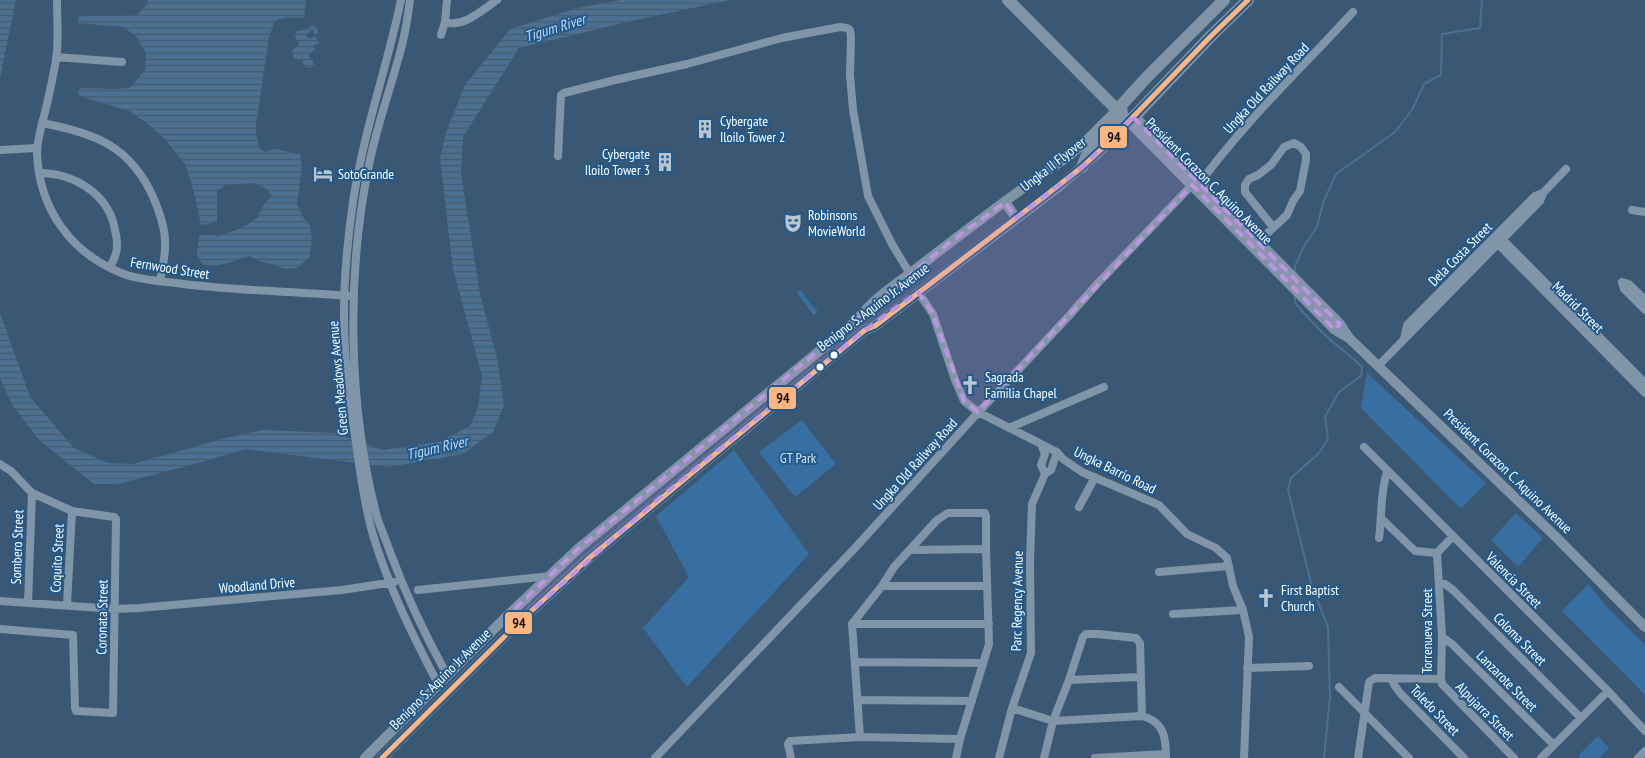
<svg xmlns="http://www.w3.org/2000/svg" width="1645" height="758" font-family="'PT Sans Narrow',sans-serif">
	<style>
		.green { fill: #376fa2 }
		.garden { fill: url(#garden-dots) }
		.water { fill: url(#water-rules) }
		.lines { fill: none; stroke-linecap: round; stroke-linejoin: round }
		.stream { stroke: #4a7093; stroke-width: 2 }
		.minor { stroke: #8195a8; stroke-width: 8 }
		.major { stroke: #8094a7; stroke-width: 10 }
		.highway { stroke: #8194a7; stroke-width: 12 }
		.bus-1-casing { stroke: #22598c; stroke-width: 9 }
		.bus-1 { stroke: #ffb580; stroke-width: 5 }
		.marked { fill: #bd96df; fill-opacity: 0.2; stroke: #bd96df; stroke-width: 4; stroke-dasharray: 10 6; stroke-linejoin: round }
		.bus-dot { fill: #fff; stroke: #22598c; stroke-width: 2 }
		.labels { text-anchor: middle; stroke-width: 4; stroke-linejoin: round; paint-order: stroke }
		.street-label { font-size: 14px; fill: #fff; stroke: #22598c }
		.poi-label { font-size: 14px; fill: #fff; stroke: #22598c; text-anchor: start }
		.park-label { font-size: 14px; fill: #d4e8f8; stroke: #22598c }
		.water-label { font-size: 15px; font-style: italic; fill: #bcd9f2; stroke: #22598c }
		.line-badge { stroke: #22598c; stroke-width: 2 }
		.pale-badge-label { font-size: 14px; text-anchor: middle; font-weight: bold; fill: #111 }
	</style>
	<defs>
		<pattern id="garden-dots" width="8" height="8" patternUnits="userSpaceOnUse" patternTransform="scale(1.25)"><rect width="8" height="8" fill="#376fa2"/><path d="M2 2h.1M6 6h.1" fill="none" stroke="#5585b0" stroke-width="1.8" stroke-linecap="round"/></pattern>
		<pattern id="water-rules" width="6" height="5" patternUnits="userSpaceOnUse" patternTransform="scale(1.25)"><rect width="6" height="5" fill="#4a7093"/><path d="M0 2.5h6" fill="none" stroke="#4b5a68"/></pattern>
	</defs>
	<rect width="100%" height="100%" fill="#3a5874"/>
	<path class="green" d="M1367,373L1486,483L1461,509L1361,408Z
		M802,420L836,464L795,497L759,452Z
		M734,450L809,554L687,687L643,628L689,577L656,516Z
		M1516,513L1543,538L1518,567L1491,540Z
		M1588,584L1607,607L1645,645V695L1562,611Z
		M1598,736L1609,748L1599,758H1581L1578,756Z"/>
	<path class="garden" d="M800,290L818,312L814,315L797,293Z"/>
	<path class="water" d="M0,0H16L0,78Z
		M148,0H306L304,18C293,18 285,16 275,21L269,37L256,125V132L259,148L265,152L275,149L300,154L302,167L297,204L303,217L310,226L312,240L309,258L297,268L286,269L260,261L249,256C235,260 199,278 197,252C197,247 199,241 199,236L209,234L217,236L234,231L247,225L257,218L264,204L272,196L267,189L255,183L226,185L217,191V222L201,225L194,192L185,164L163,137L148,124L129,111L80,96L77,92L81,88L114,89L130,88L145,70L146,54L137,37L123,27L78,23L79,16L137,15L147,4Z
		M621,0H730L640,19L519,48L463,137L461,174L480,294L497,358L504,405L493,432L463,454L389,467L246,449L194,464L118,484H94L39,440L13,406L0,378V313L30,397L74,448L108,463L133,464L226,438L263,430L336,433L382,450L439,442L470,426L478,407L482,376L453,269L440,159L446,132L465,85L510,29L578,8Z
		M312,25L317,28L318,34H314V30H311L309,33L306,34V36L310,39L315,36L319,42L318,44L314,45L315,50L309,54V57L312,59L314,65L309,68L304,65L302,60H295L292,53L293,50L299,44L295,36L297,31L306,30Z"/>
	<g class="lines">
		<path class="stream" d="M1295,273V266L1303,248L1317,227L1323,203L1336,174L1395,132L1412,110L1424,84L1441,75L1442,34L1480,28L1482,0
			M1295,295V303C1308,318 1322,334 1338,346C1346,353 1354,359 1362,367L1361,376L1339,392L1325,417L1328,439L1319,453L1291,478L1288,490L1312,587L1328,627L1330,696L1324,758"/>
		<path class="minor" d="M57,0C57,19 59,41 56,60C52,81 48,103 42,123C40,134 37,142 37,153C39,209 71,254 124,274C140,280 159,281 176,283C233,291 292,291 349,296
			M401,0C387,68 363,133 353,202C346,250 342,301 345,349C347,383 352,416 357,450C361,478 365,508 373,535C389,588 413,636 438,684
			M410,0C408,15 406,30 402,45C392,85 377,124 369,165C346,276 348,406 377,517C381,529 386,540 390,552C406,595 425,635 447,675
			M445,22C464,28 482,10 497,0
			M441,35L445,22L447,0
			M56,57L122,62
			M42,123C95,133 131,146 154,199C160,214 166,230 165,247C165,258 162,270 160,281
			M0,150L37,148
			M558,156L561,95L564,93L615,80L687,64L782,38L840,27L847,28L850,30L851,38L850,75L853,110L868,196L892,244L910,274
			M39,173C74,173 109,194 115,230C117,238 118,246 116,253C115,258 112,263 110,267
			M1200,183C1245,121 1302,68 1353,12
			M1632,210L1645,212
			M1497,234L1645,383
			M1493,239L1645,393
			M1259,241L1287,215L1293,201L1300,191L1306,160V154L1301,147L1294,143L1284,147L1271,165L1258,175L1249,179L1245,185V192L1273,227
			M1622,282L1624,289L1645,310
			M1622,282L1629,284L1645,300
			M918,292L933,314L955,380L964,401L978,412L1057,452L1063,459L1082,472L1159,505L1187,534L1216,548L1227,558L1233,586L1243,610L1249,637L1244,758
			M1404,339L1407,325L1535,196L1543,193
			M1378,366L1540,201L1543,193L1566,169
			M1009,428L1104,387
			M1041,444L1045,454L1041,465L1045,474
			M1364,447L1608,691L1645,731
			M0,464L11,471L32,493L72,511L114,517L116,519L113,713L76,711L75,708L73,635L0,629
			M1045,474L1051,470L1057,452
			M1079,507L1095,477
			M1382,519L1415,551L1437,553
			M1379,538C1382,516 1380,493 1387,472
			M911,550L986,549
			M1437,553L1442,637L1441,679L1442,684L1514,758
			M1437,553L1453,536
			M1159,572L1229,566
			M1439,582L1445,584L1453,590L1581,718
			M882,586H987
			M418,590L550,576
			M0,601L114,609L139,608L342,590L394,582
			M28,603L32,493
			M67,605L72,511
			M1173,614L1243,610
			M852,624H989
			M1442,637L1452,644L1554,745
			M855,662L983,663
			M1247,668L1309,666
			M1391,678L1395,686L1400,693L1464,758
			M1069,680L1140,677
			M1339,687L1409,758
			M857,700L972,701
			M1012,708L1053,721L1142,716C1165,722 1166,739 1166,758
			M860,737L852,624L882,586L894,567L937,520L948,513H985L986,516V549L989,644L960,739L956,758
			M655,758L855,548L974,417L1067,318L1098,283L1192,185
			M791,758L788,744L790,741L860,737L960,739
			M999,758L1012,708L1031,653L1030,561L1032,504L1045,474
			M1044,758L1053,721L1069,680L1083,637L1086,634H1098L1136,638L1140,643L1142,716
			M1095,758L1166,754
			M1358,758L1369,682L1375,678L1441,679
			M1541,758L1608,691
			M1638,758L1645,751"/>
		<path class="major" d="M1134,116L1340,324L1349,338L1556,537L1645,627
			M1005,202L1016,218
			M365,758L505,618L579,548L857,320C873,298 900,282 921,265C970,227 1019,190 1070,155L1087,140L1117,110
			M382,758L514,627L588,559L865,330L875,326L1058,187L1098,153L1129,122L1335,330L1349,338"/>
		<path class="highway" d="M1008,0L1129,122L1211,36L1248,0
			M1117,110L1147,77L1224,0
			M1082,167L1089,150L1092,146L1122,115L1121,106"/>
		<g class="bus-1-casing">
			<path id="bus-1" d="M382,758L514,627L588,559L865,330L875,326L1045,196L1082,167L1108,143L1211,36L1248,0"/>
		</g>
		<use href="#bus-1" class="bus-1"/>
	</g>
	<path class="marked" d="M1133,117L1340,324L1335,330L1192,185L978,412L964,401L933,314L918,292L865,330L657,500L514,627L505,618L579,548L949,243L1005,202L1016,218L1082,167Z"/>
	<defs>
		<g id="building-bare" transform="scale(1.5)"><path d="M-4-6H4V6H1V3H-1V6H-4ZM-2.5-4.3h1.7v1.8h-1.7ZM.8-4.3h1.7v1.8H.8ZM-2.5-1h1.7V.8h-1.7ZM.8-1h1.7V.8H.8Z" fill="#bac5ce" stroke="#22598c" stroke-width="2.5" paint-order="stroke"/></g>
		<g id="hotel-bare" transform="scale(1.5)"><path d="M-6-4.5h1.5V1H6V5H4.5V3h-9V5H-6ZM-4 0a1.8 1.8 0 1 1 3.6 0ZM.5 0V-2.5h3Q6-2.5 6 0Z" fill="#bac5ce" stroke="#22598c" stroke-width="2.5" paint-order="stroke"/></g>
		<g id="theatre-bare" transform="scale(1.5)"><path d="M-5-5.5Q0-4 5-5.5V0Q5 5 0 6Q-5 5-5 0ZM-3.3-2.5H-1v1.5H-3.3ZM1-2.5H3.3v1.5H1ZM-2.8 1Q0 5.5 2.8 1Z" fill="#bac5ce" stroke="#22598c" stroke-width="2.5" paint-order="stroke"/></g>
		<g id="church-bare" transform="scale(1.5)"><path d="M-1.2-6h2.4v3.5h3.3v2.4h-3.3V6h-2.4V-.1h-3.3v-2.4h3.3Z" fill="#bac5ce" stroke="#22598c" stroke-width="2.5" paint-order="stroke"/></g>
	</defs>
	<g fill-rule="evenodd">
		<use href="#building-bare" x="705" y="129"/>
		<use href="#building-bare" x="665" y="162"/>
		<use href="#hotel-bare" x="323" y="174"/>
		<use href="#theatre-bare" x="793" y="223"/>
		<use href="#church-bare" x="970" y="385"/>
		<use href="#church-bare" x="1266" y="598"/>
	</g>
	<g class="bus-dot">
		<circle cx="834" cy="355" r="4.5"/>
		<circle cx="820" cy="367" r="4.5"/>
	</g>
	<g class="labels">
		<g class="street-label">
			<text transform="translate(1266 88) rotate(-47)" y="5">Ungka Old Railway Road</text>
			<text transform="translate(1053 164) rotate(-38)" y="5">Ungka II Flyover</text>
			<text transform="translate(1209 181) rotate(45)" y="5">President Corazon C. Aquino Avenue</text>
			<text transform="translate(1460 254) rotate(-45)" y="5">Dela Costa Street</text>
			<text transform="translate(170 268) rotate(9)" y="5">Fernwood Street</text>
			<text transform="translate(873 307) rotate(-37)" y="5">Benigno S. Aquino Jr. Avenue</text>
			<text transform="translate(1578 307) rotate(45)" y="5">Madrid Street</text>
			<text transform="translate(338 378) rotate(-95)" y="5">Green Meadows Avenue</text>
			<text transform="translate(915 464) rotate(-48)" y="5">Ungka Old Railway Road</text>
			<text transform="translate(1115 470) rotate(26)" y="5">Ungka Barrio Road</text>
			<text transform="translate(1508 471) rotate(44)" y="5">President Corazon C. Aquino Avenue</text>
			<text transform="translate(17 547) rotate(-88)" y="5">Sombero Street</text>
			<text transform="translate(57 558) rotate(-87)" y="5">Coquito Street</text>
			<text transform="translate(1514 580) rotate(45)" y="5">Valencia Street</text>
			<text transform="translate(257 585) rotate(-5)" y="5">Woodland Drive</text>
			<text transform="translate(1017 601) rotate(-89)" y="5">Parc Regency Avenue</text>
			<text transform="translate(102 617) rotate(-89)" y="5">Coronata Street</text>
			<text transform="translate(1427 631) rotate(-90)" y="5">Torrenueva Street</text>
			<text transform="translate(1520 639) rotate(45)" y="5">Coloma Street</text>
			<text transform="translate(440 679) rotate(-45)" y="5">Benigno S. Aquino Jr. Avenue</text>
			<text transform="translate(1507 681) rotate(45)" y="5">Lanzarote Street</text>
			<text transform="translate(1435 710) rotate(46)" y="5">Toledo Street</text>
			<text transform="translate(1485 711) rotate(45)" y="5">Alpujarra Street</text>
		</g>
		<g class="poi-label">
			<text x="720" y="126">Cybergate<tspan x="720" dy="16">Iloilo Tower 2</tspan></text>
			<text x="650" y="159" text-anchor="end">Cybergate<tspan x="650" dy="16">Iloilo Tower 3</tspan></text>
			<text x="338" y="179">SotoGrande</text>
			<text x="808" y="220">Robinsons<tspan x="808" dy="16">MovieWorld</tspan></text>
			<text x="985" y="382">Sagrada<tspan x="985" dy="16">Familia Chapel</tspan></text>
			<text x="1281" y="595">First Baptist<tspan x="1281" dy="16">Church</tspan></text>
		</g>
		<g class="park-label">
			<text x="798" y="463">GT Park</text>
		</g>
		<g class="water-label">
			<text transform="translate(555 28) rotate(-17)" y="5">Tigum River</text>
			<text transform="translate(437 448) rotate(-13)" y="5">Tigum River</text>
		</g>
	</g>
	<g class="line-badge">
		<rect x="1099" y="125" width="29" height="24" rx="5" fill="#ffb580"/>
		<rect x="768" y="386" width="29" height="24" rx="5" fill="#ffb580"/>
		<rect x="504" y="611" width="29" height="24" rx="5" fill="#ffb580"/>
	</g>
	<g class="pale-badge-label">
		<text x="1114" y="142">94</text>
		<text x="783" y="403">94</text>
		<text x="519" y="628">94</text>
	</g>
</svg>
